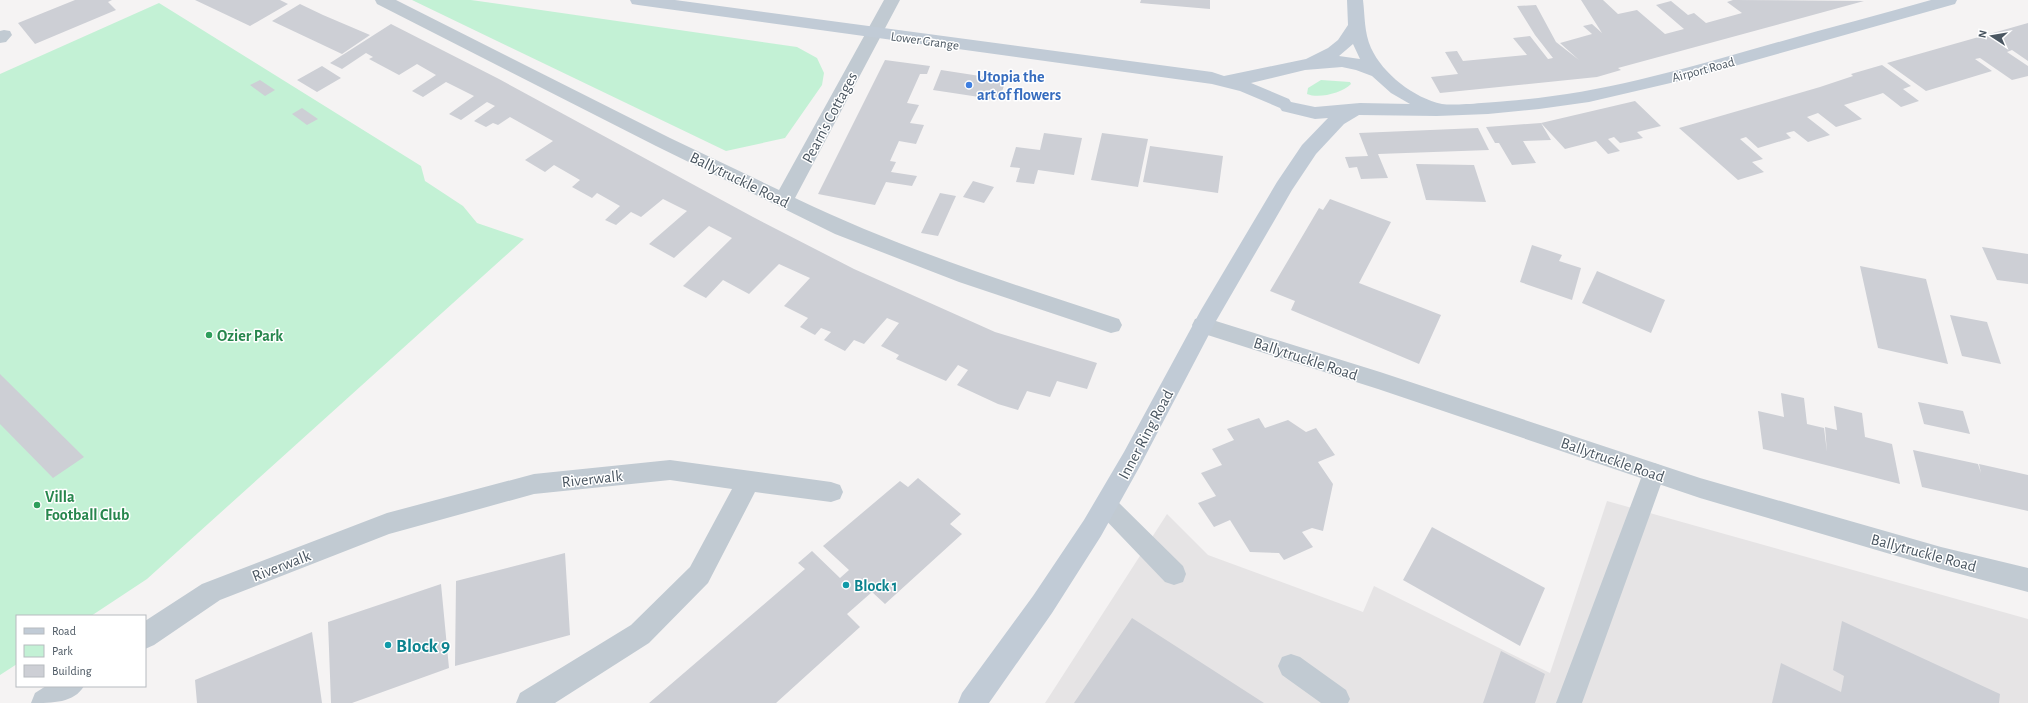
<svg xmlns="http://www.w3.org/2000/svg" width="2028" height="703" font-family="'Alegreya Sans',sans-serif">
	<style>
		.education { fill: #e6e4e5 }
		.green { fill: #c3f1d5 }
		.building { fill: #cdcfd5 }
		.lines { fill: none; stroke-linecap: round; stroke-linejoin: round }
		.service { fill: #c1cad2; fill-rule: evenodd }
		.minor { fill: #c1cad2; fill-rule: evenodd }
		.tertiary { fill: #c1cad2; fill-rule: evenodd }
		.secondary { fill: #c1cbd6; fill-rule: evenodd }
		.shop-dot { fill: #3f7fe0; stroke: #fff; stroke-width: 1.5 }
		.leisure-dot { fill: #2e9e5b; stroke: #fff; stroke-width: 1.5 }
		.culture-dot { fill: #0f9aa8; stroke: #fff; stroke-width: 1.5 }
		.labels { text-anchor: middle; stroke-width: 3; stroke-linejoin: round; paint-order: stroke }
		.far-street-label { font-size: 13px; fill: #4a5661; stroke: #fff }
		.shop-label { font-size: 16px; font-weight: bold; fill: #366cbe; stroke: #fff; text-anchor: start }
		.street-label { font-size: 16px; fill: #4a5661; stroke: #fff }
		.leisure-label { font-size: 16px; font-weight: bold; fill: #27864d; stroke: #fff; text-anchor: start }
		.culture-label { font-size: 16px; font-weight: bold; fill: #0d838f; stroke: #fff; text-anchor: start }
		.near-culture-label { font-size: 19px; font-weight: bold; fill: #0d838f; stroke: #fff; text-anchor: start }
	</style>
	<rect width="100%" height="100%" fill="#f5f3f3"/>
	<path class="education" d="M1607,501L2028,619V703H1045L1167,514L1208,555L1363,612L1374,586L1550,673Z"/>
	<path class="green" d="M412,0H471L797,47L817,58L824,73L822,85L785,138L726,151Z
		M159,3L421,166L425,181L463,206L477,223L524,239L147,579L91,616H17V664L0,675V74Z
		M1321,80L1350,82L1351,84C1342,93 1319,99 1307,94L1308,88Z"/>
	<path class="building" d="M75,0H112L108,2L116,10L35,44L18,23Z
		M195,0H280L288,4L250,26Z
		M1141,0H1210V9L1140,3Z
		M1581,0H1603L1618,14L1637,10L1665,34L1684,29L1656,5L1671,1L1688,15L1694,13L1706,23L1742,13L1727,2L1733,0L1864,1L1618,68L1621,70L1597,77L1440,93L1431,77L1458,74L1445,52L1457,51L1463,61L1527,55L1513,38L1530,36L1548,59L1553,58L1535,35L1517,6L1536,5L1556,42L1579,60L1560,43L1592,34L1583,26L1592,24L1602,33Z
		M300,4L323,15L370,35L342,54L272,21Z
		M2028,23V61L2012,50L2007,52L2028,66V76L2012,80L1980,58L1975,59L1992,71L1926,91L1887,63Z
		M391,24L499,79L753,217L854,269L995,332L1097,363L1087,389L1057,381L1050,397L1027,391L1018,410L998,404L957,385L968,370L958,365L946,381L896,359L899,355L881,346L899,323L887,318L864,344L854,340L845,351L824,340L831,332L821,328L815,335L800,327L808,318L784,306L810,278L779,264L749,294L723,280L706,298L683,286L732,238L709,226L674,258L649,244L687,211L663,199L641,217L631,212L616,225L605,220L620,206L597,193L592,198L572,187L580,180L554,165L545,172L525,160L553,141L510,117L498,125L493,123L486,127L474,121L495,106L487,102L461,120L449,114L474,96L446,82L423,97L412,91L436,75L417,64L399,75L369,59L373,57L366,53L342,69L330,63Z
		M885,60L930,66L927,74H920L907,103L919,105L910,123L924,125L916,144L899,141L890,161L896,162L891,172L917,176L912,186L886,182L875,205L818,194Z
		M1882,65L1911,86L1903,89L1919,101L1901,107L1883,93L1877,95L1844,105L1862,119L1836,127L1818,113L1807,117L1830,135L1808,142L1794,131L1786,133L1791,138L1758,148L1746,137L1740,139L1763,159L1752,162L1764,172L1738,180L1679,128L1820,87L1853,76L1851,74Z
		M322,66L341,78L317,92L297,80Z
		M941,70L1006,80L999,100L933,90Z
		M260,80L275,90L265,96L250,85Z
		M1635,101L1661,126L1637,132L1643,138L1620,143L1614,137L1608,139L1620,151L1608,154L1596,141L1565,149L1541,123Z
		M302,108L318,119L307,125L292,114Z
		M1541,123L1551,140L1523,141L1536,163L1512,165L1499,143H1495L1486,127Z
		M1478,128L1489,150L1378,154L1388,178L1361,179L1357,167L1349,168L1345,157L1368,156L1359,133Z
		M1044,133L1082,138L1074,175L1038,170L1034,184L1016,182L1020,168L1010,167L1016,147L1040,150Z
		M1102,133L1148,139L1138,187L1091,180Z
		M1150,146L1223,156L1218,193L1143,182Z
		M1416,164L1474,165L1486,202L1426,200Z
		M973,181L994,187L984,203L963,197Z
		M940,193L956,196L938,236L921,233Z
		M1330,199L1391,222L1359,283L1441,315L1419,364L1291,310L1295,301L1270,291L1319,208L1323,210Z
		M1532,245L1562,255L1559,261L1581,268L1572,300L1520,282Z
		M1982,247L2028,254V284L1997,280Z
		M1860,266L1926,279L1948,364L1878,348Z
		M1597,271L1665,300L1651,333L1582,303Z
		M1950,315L1987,322L2001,364L1962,356Z
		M0,374L84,457L53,478L0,424Z
		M1781,393L1804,398L1807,424L1824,428L1827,452L1825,427L1837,430L1834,406L1862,413L1865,437L1892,444L1900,484L1763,449L1758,411L1784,417Z
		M1918,402L1963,411L1970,434L1924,424Z
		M1259,418L1265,428L1288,420L1306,432L1316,428L1335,455L1318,462L1333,484L1323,531L1312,528L1302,532L1313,547L1284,560L1279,553L1250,552L1230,520L1214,527L1198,503L1216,496L1201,473L1222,465L1212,449L1234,440L1227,429Z
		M1913,450L1978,464L1981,473L1979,464L2028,475V511L1922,487Z
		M918,478L961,514L950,524L962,534L885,604L872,592L847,614L860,627L776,703H649L805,569L798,563L812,551L840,578L849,570L823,546L900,481L908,487Z
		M1432,527L1545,588L1520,646L1403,580Z
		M565,553L570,635L455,666L456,581Z
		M441,584L449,668L352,703H331L328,622Z
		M1132,618L1264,703H1074Z
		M1842,621L2000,694L1999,703H1772L1781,663L1841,692L1844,676L1833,670Z
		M312,632L322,703H197L195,680Z
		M1501,651L1545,674L1535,703H1483Z"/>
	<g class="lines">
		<path class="service" d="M4,30L10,31L12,35L6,42L0,43V31Z
			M1654,463L1662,466L1665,473L1582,703H1556L1643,473L1646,466Z
			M1106,495L1114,498L1183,566L1186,574L1183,582L1174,585L1165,582L1098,512L1094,505L1098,498Z
			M1291,654L1300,657L1346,690L1350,699L1348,703H1321L1282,675L1278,666L1282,657Z"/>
		<path class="minor" d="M375,0H396L670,138L779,190L884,0H900L795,198C899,248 1009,283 1119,319L1122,325L1119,331L1111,333L959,282L835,234L656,146L377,4Z
			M670,460L831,482L840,485L843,492L840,499L831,502L755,492L708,583L649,643L555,703H516L520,693L631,625L690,567L732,489L670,480L534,494L389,534L220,600L154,645L145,649V621L202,584L387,513L534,474Z
			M46,686H84C74,703 53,703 31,703L35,693Z"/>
		<path class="tertiary" d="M1203,317L1380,372L1700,478L1941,547L2028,568V592L1941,569L1700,498L1378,389L1195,331L1192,325L1195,319Z"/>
		<path class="secondary" d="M630,0H675L1212,72L1224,76L1306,59L1328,48L1338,40L1348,25L1347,0H1363C1365,16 1364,32 1371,48C1383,74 1414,98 1442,104C1456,106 1492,102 1507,101C1590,95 1670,73 1750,50C1810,33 1870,17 1931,0H1957L1955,4L1692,78L1589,102L1539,109L1488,114L1437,116L1359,115L1344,124L1316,154L1292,190L1216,321L1140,466L1101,536L1052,613L989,703H958L962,693L1033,596L1084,520L1124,452L1201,310L1277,182L1302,145L1328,118L1315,119L1282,111L1280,108L1240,91L1212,84L638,5L632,4ZM1353,44L1360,59L1339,56ZM1342,67L1356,70L1372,76L1391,93L1410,104L1360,103L1315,107L1291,102L1289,99L1251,83L1305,70Z"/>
	</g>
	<circle class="shop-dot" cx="969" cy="85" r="4"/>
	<g class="leisure-dot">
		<circle cx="209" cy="335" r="4"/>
		<circle cx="37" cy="505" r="4"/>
	</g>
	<g class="culture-dot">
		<circle cx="846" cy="585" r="4"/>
		<circle cx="388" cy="645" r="4"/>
	</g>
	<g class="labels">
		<g class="far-street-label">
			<text transform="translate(925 40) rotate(8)" y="5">Lower Grange</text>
			<text transform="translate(1703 69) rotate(-15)" y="5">Airport Road</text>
		</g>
		<g class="shop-label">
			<text x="977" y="82">Utopia the<tspan x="977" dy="18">art of flowers</tspan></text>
		</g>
		<g class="street-label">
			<text transform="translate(829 117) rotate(-62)" y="6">Pearn's Cottages</text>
			<text transform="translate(740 179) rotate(26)" y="6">Ballytruckle Road</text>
			<text transform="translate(1306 358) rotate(18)" y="6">Ballytruckle Road</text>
			<text transform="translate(1145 434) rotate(-62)" y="6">Inner Ring Road</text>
			<text transform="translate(1613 459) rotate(19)" y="6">Ballytruckle Road</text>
			<text transform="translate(592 478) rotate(-6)" y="6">Riverwalk</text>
			<text transform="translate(1924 552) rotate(15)" y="6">Ballytruckle Road</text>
			<text transform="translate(281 565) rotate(-21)" y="6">Riverwalk</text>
		</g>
		<g class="leisure-label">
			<text x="217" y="341">Ozier Park</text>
			<text x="45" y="502">Villa<tspan x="45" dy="18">Football Club</tspan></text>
		</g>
		<g class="culture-label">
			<text x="854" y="591">Block 1</text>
		</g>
		<g class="near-culture-label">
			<text x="396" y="652">Block 9</text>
		</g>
	</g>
	<rect x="16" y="615" width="130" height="72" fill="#ffffff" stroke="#b7bbc0"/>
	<rect x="24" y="628" width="20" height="6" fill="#c1cbd6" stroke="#b7bbc0"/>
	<text x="52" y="635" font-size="12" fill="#4a5661">Road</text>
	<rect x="24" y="645" width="20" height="12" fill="#c3f1d5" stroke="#b7bbc0"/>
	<text x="52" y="655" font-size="12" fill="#4a5661">Park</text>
	<rect x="24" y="665" width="20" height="12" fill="#cdcfd5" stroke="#b7bbc0"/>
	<text x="52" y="675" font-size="12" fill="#4a5661">Building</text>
	<g transform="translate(1992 36) rotate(282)" stroke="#ffffff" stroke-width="3" paint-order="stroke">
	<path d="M0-3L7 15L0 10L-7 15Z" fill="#4a5661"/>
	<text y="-6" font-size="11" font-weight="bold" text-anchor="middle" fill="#4a5661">N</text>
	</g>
</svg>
